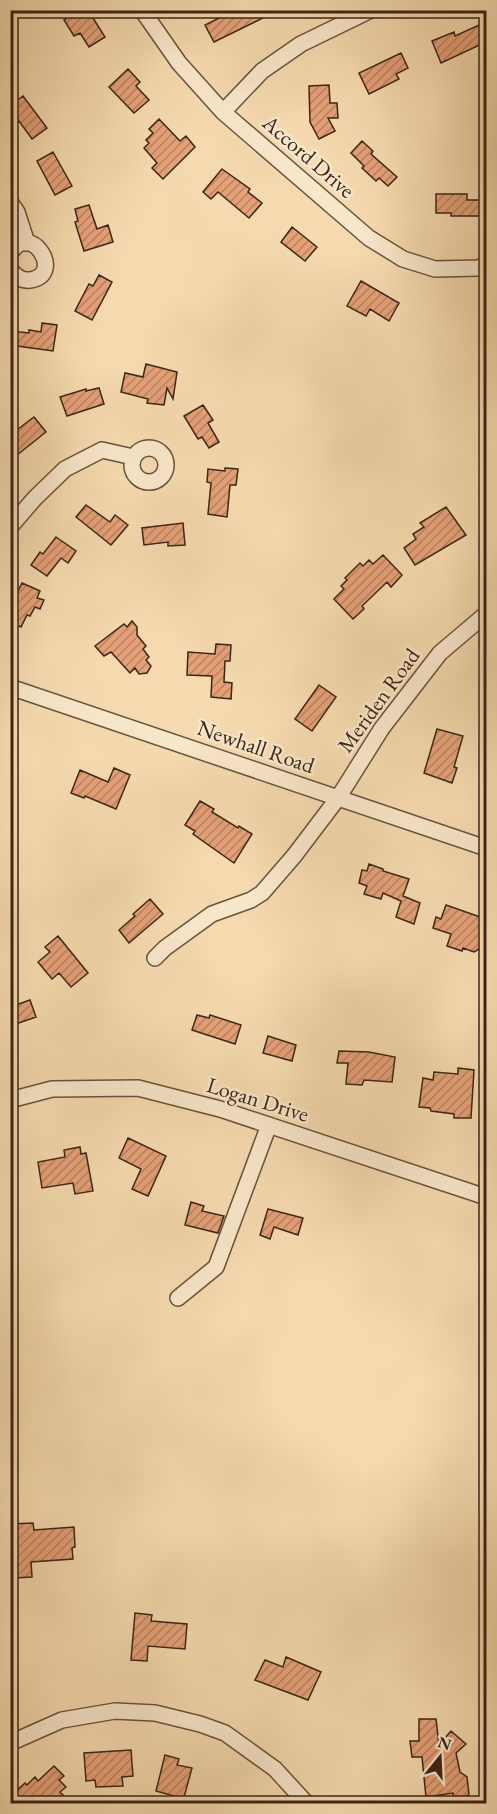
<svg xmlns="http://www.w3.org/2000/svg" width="497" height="1814" font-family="'EB Garamond',serif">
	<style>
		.building { fill: url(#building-hatch); stroke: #3a2517; stroke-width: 1.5 }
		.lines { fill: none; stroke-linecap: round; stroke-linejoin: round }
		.minor-casing { stroke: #69523d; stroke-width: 18 }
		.minor { stroke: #f9e7cb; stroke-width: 15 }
		.labels { text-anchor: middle; stroke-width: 5; stroke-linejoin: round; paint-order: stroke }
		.street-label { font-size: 22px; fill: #3a2517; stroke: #f9e7cb }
	</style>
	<defs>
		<pattern id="building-hatch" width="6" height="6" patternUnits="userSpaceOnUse" patternTransform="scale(1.5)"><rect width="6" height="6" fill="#e6a178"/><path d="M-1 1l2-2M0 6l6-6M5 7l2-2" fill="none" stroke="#bb8361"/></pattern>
	</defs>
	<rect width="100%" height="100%" fill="#f6daaf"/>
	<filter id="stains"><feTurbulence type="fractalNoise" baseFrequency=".00333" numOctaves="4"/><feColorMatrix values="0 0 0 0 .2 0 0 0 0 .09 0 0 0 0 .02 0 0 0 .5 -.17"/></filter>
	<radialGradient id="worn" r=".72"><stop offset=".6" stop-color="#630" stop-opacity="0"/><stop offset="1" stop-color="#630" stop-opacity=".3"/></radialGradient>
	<path class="building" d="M69,10H88L105,37L89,47L80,33L74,36L64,20L72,15Z
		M235,10H259L263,18L214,42L205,25Z
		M486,22V42L441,63L432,41L454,32L455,36Z
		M401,53L408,68L396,74L399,79L369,94L359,73Z
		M128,69L140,82L136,86L149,100L134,113L109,87Z
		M329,85L330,103H337L338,118H328L335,131L319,139L310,122L309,86Z
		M23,96L47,128L32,139L19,121L15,125L10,119V106Z
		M159,119L180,141L186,136L195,147L163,179L152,168L157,163L144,148L149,143L146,140L153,133L149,129Z
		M362,141L373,151L371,154L397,177L388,186L379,178L376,181L362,168L364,166L351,153Z
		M53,152L72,186L55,195L37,161Z
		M222,169L250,189L248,192L262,203L249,218L218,192L211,199L203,192Z
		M436,194H467V200H482V216H451V213H436Z
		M89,205L97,229L108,225L113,242L84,251L75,222L78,221L75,209Z
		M292,227L317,247L305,261L281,242Z
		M99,275L112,282L92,320L75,311L89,284L93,286Z
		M361,281L399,303L389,321L370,309L366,316L347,306Z
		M42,323L57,325L53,351L10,345V331L29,333V330L41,332Z
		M146,364L177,372L173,399L167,388L164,405L147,403L148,399L121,392L125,373L143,377Z
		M99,388L104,404L67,416L60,397L86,389V391Z
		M203,405L213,420L208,423L219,442L209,448L202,437L198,439L184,416Z
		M34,417L46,432L17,455L10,446V435Z
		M225,468L238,469L236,485H230L227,517L208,514L211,483L207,482L208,469L225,471Z
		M86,505L110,522L115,515L128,525L111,545L76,517Z
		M446,507L466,535L415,565L404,548L416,539L413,534L424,527L420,523Z
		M183,523L185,545L168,546V542L144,545L142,528Z
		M56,537L76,551L68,563L61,558L47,576L31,565L40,552L43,554Z
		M383,555L402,575L391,587L387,582L362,606L364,609L353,619L334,599L344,589L341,586L347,580L345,578L360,563L363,566L369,560L373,564Z
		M22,583L40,591L37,598L44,600L40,609L35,607L30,616L27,615L21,627L10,622V608Z
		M132,621L137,627V635L146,646L143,649L149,657L146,660L151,666L147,673L139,674L135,668L130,673L111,652L104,656L95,646L124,624L127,627Z
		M216,644L231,645L230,661H225L224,682L232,683L231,699L211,697L212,676L187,675L188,652L215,654Z
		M319,685L336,697L312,731L295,719Z
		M437,729L463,736L454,767L457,768L452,783L424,773Z
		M114,768L130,775L116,809L85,796L84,798L71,793L80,770L108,782Z
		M200,801L214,809L212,812L238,828L239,826L252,834L234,863L193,834L195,831L185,825Z
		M369,864L383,869V871L409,879L403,896L420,903L414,924L396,917L401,901L383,893L381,899L364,894L367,886L359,883L362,870L367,871Z
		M150,899L163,914L129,943L119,930L135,916L133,914Z
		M446,905L486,919V945L474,952L463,948L462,951L447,946L451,934L433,928L436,917L441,919Z
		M58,936L88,973L71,987L59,973L52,979L38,962L50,952L45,947Z
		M30,1000L36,1017L10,1026V1007Z
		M197,1015L209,1018L210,1015L241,1025L235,1044L192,1030Z
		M268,1036L296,1045L292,1061L263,1053Z
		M339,1051L369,1052L395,1057L392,1082L364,1080L362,1085L346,1084L348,1063H337Z
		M458,1068L474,1070L471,1118H454V1114L431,1111L430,1108L419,1107L423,1078L433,1080L434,1072L458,1074Z
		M128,1138L166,1156L148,1196L132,1189L141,1169L119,1158Z
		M80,1147L81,1154L86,1153L93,1191L75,1194L73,1183L42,1188L38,1162L65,1157L64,1150Z
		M191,1202L204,1206L202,1211L224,1216L218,1233L185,1225Z
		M268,1209L303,1218L298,1235L274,1227L270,1239L260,1235Z
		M33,1523L34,1530L74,1527L75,1547L72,1548L73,1559L31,1562L32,1577L14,1578L13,1556H10V1524Z
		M135,1613L152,1615L151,1621L187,1624L185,1649L148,1646L147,1661L131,1660Z
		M286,1657L321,1672L308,1700L255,1680L265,1660L283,1667Z
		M419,1719H436L439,1745L451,1731L466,1744L456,1753L460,1772L467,1777L469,1794L462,1800H453V1793L426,1797L422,1757H412L410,1741H419Z
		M131,1750L133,1776L122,1777L123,1786L96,1787L95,1780L86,1781L84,1753Z
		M165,1755L179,1759L177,1765L192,1768L183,1801L173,1799L174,1796L156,1791Z
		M54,1766L64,1776L59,1780L66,1787L60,1792L64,1796L56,1803H23L14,1793L25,1783L27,1785L35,1777L38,1781Z"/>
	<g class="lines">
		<g class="minor-casing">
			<path id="minor" d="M142,10L179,63L223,112L369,238L403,259L435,269L478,268L486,265
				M223,112L262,71L301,44L371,10
				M10,202L17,212L27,243
				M10,254C30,219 66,275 30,280C21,281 15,276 10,269
				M132 465a17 17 0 1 1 34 0a17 17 0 1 1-34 0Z
				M10,527L35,498L65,469L102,450L133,457
				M10,687L486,848
				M155,958L165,948L212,914L251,900L262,893L294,856L338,798L382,728L440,653L486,614
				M10,1100L52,1089L138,1088L220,1109L486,1197
				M178,1298L216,1267L269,1125
				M10,1743L62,1720L115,1711L155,1713L200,1724L225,1733L275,1769L307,1804"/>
		</g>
		<use href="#minor" class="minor"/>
	</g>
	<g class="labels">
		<g class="street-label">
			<text transform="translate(309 156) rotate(41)" y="8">Accord Drive</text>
			<text transform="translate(378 700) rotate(-54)" y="8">Meriden Road</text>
			<text transform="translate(256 746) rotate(19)" y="8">Newhall Road</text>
			<text transform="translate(258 1099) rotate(17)" y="8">Logan Drive</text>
		</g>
	</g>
	<rect width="497" height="1814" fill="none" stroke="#f6daaf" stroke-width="36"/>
	<rect x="12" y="12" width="473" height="1790" fill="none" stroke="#3a2517" stroke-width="3"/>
	<rect x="18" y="18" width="461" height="1778" fill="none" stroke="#3a2517" stroke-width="1.5"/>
	<g transform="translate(440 1757) rotate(18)" stroke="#f9e7cb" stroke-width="4.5" paint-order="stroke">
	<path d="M0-4.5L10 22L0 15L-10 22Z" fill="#3a2517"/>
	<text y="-9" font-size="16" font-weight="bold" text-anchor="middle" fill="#3a2517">N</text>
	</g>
	<rect width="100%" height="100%" filter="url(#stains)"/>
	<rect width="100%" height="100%" fill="url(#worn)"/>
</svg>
